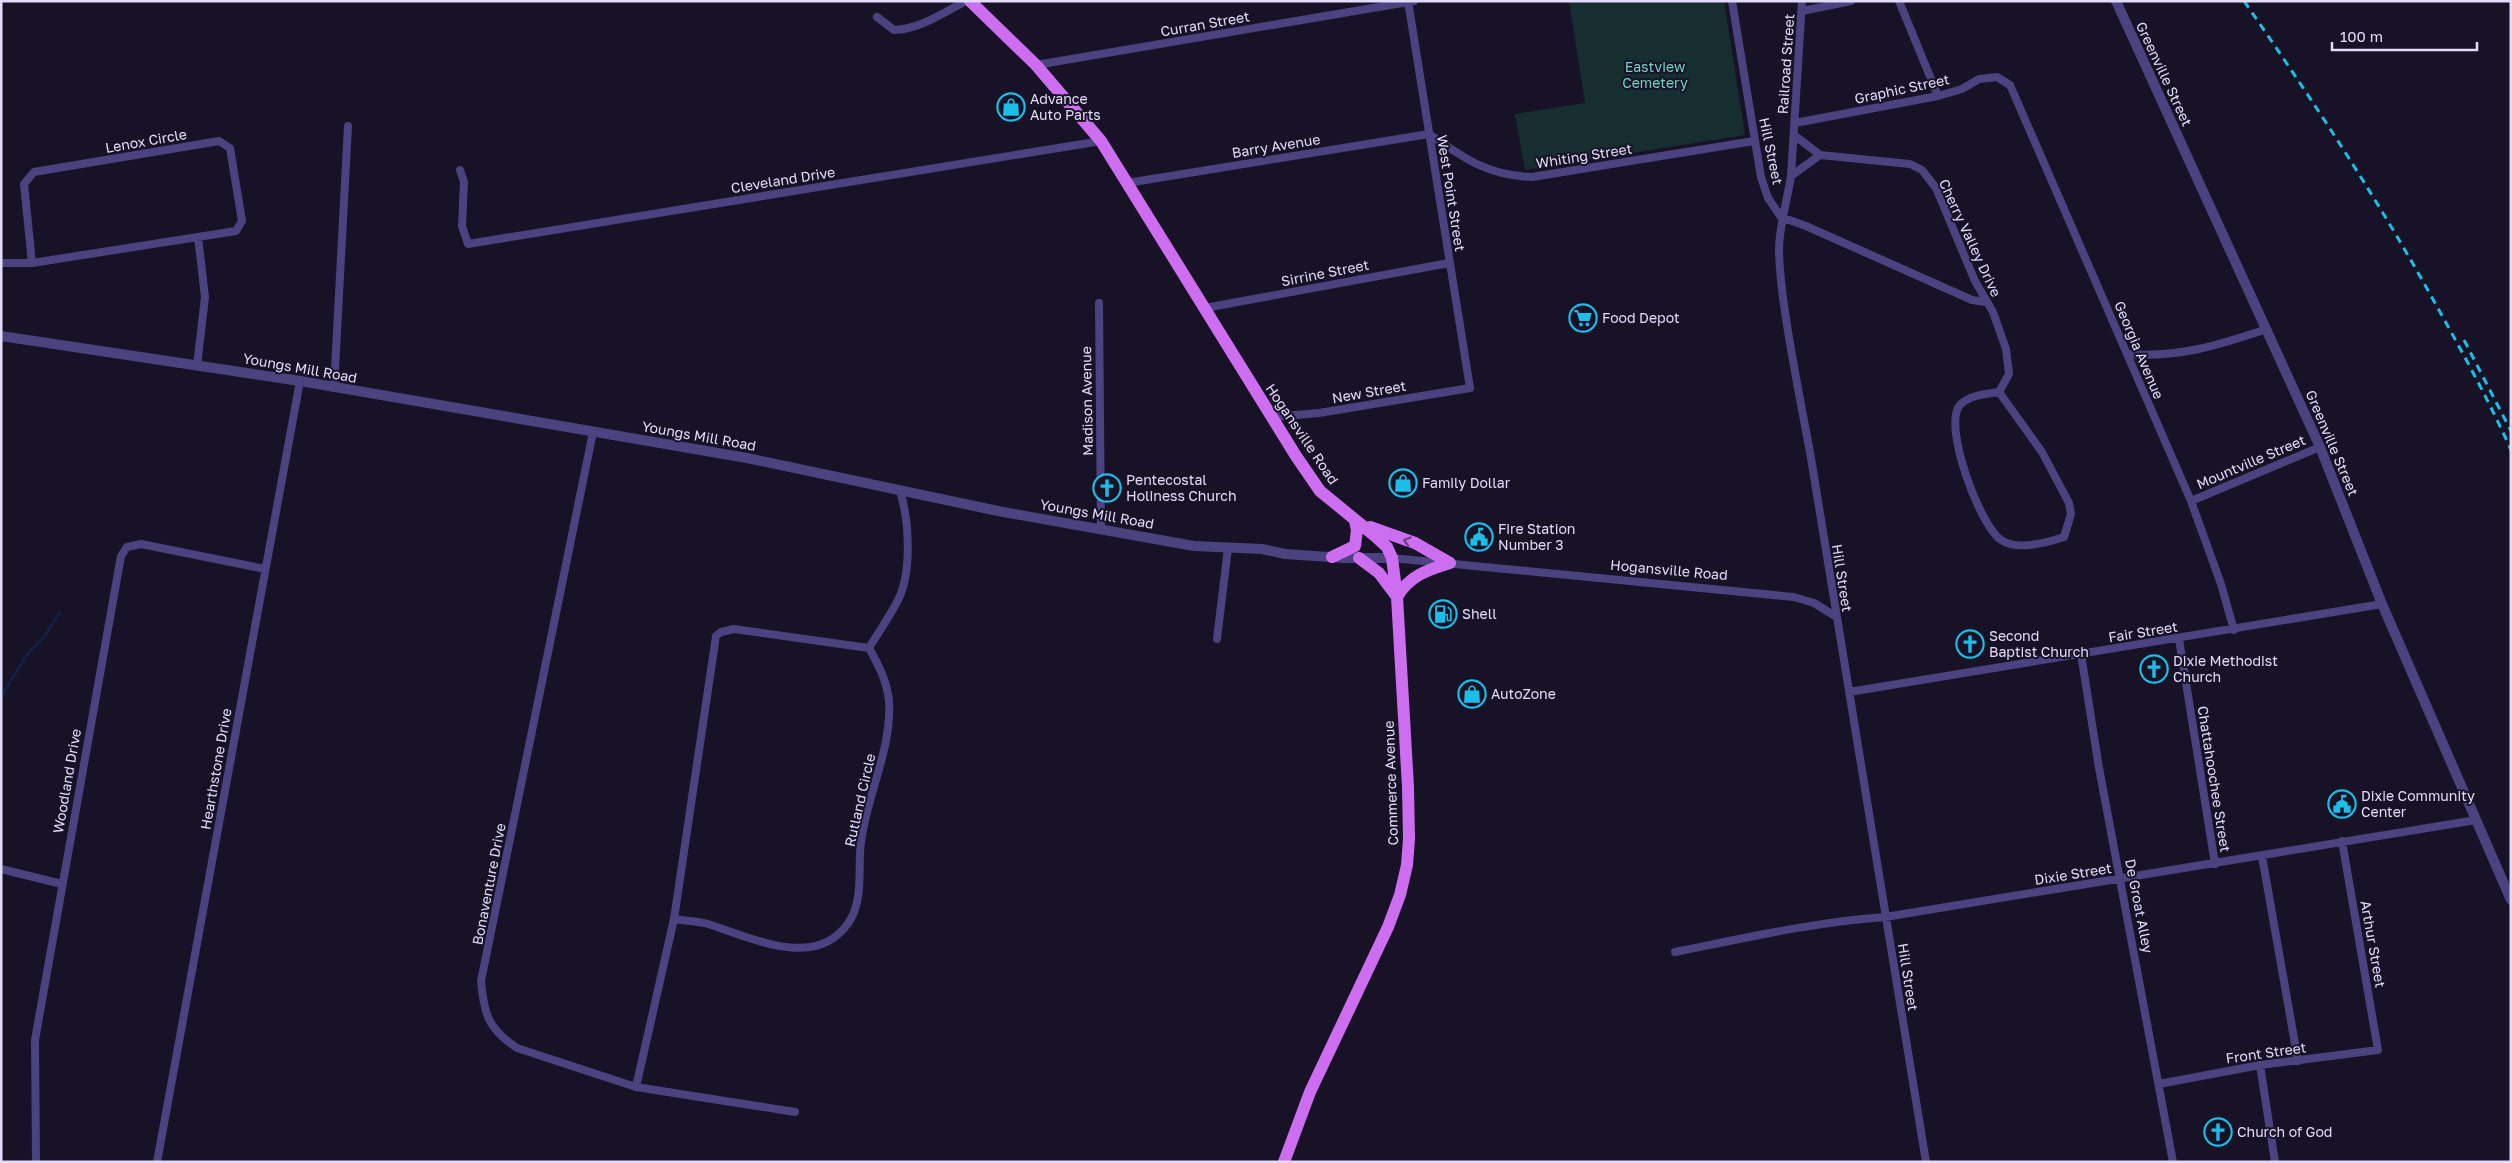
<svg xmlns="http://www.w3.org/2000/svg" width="2512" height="1163" font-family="'Golos Text',sans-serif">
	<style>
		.green { fill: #162e30 }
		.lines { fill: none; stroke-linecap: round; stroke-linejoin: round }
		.stream { stroke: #122046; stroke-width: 3 }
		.minor { stroke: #4b4280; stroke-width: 8 }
		.tertiary { stroke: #4b4280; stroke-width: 10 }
		.primary { stroke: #cd6ef0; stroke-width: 12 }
		.rail { stroke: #1bbee7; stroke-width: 3; stroke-dasharray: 8 6; stroke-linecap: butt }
		.oneway { stroke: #693b81 }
		.labels { text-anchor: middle; stroke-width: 4; stroke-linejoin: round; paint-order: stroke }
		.street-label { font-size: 14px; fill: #e2dbfb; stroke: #181226 }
		.park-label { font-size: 14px; fill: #6ed5c6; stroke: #181226 }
		.poi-label { font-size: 14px; fill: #e2dbfb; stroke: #181226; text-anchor: start }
	</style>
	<rect width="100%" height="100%" fill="#181226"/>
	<path class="green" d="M1569,1H1724L1745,135L1525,170L1515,114L1585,103Z"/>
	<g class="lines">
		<path class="stream" d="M1,697L26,656L44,637L60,612"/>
		<path class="minor" d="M1732,1L1761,177L1768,198L1781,217
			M1802,1L1791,176C1787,201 1780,223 1779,248C1779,269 1782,291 1785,312C1792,359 1801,405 1810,452L1926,1162
			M1899,1L1938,96
			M1802,11L1851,1
			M877,17L894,30C920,29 943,13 966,1
			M1036,65L1414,1
			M1795,123L1938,96L1962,89L1979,79L1997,77L2010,85L2191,501L2221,584L2234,630
			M1794,135L1820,155
			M460,170L464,182L462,226L468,244L1101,141
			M1791,176L1820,155L1910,164L1922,170L1936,188L1975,281L1993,312L2006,349L2009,374L1999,392C1986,394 1969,395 1960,405C1942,425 1980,526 2001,540C2017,551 2046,543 2064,537L2071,514L2069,503L2042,452L1999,392
			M1127,183L1429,134C1464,158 1488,176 1532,177L1754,141
			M1781,217L1806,226L1972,300L1986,302
			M1,263H32L236,231L242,221L230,148L219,141L34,172L24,184L32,263
			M1099,303L1101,529
			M1205,308L1449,263
			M2127,354C2179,358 2219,345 2267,329
			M197,366L205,297L198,237
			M334,388L348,126
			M1272,417L1319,413L1470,388L1408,1
			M593,432L481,981C484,1014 488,1029 517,1048L636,1087L795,1112
			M2191,501L2320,447
			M1392,558L1794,597L1814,603L1835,616
			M1217,639L1228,548
			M2179,639L2215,864
			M2081,654L2099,768L2173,1162
			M1849,692L2382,604
			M2262,856L2298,1061
			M1,869L62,884
			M674,919C685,921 697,921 708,924C739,934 789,957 822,944C838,938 852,923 856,906C862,886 858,862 861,842C867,794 892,749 889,701C887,681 878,664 869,648C879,631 891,615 899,598C912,570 909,520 900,491
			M1675,952C1745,938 1814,922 1885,917L2476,820
			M2260,1065L2275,1162
			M2159,1084L2260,1065L2378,1050L2342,841
			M636,1087L674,919L716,636L721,632L734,629L869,648
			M36,1162L35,1040L121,556L127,547L141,544L265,569
			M157,1162L300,381"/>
		<path class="tertiary" d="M2116,1L2320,447L2382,604L2511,900
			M1,336L300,381L747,458L998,511L1194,546L1262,549L1285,554L1344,558H1392"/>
		<path class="primary" d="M970,1L1036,65L1101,141L1296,456L1320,491L1375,536L1387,547L1392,558L1397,597L1408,787L1409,839L1407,865L1400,895L1388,927L1310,1092L1284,1162
			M1370,527L1415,543L1450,563
			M1332,557L1355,546L1357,530L1355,521
			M1359,558L1379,573L1397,597
			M1397,597C1409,576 1427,570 1450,563"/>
		<path class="rail" d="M2244,1C2314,102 2381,204 2440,312C2465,357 2490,403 2511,450
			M2464,340L2511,431"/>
	</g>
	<defs><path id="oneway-chevron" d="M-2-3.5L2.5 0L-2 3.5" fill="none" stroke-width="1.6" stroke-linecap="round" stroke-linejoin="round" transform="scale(1.25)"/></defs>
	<use class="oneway" href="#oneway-chevron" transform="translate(1407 541) rotate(-164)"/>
	<defs>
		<g id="shop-ring" transform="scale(1.4375)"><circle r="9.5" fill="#181226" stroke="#1bbee7" stroke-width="1.5"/><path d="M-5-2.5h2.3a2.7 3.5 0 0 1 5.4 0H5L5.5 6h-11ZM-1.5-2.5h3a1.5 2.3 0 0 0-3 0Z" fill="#1bbee7"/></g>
		<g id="supermarket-ring" transform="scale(1.4375)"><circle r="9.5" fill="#181226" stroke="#1bbee7" stroke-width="1.5"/><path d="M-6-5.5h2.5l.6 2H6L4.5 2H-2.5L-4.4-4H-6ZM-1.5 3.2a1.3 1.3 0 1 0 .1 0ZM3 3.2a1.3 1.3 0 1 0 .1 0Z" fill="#1bbee7"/></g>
		<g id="church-ring" transform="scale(1.4375)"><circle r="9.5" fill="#181226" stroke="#1bbee7" stroke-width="1.5"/><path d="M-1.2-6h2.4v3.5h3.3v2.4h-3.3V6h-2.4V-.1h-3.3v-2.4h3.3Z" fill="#1bbee7"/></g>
		<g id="civic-ring" transform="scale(1.4375)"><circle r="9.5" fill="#181226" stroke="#1bbee7" stroke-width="1.5"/><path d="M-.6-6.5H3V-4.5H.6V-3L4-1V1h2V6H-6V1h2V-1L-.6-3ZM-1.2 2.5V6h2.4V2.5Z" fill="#1bbee7"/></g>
		<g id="fuel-ring" transform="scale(1.4375)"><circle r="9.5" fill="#181226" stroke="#1bbee7" stroke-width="1.5"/><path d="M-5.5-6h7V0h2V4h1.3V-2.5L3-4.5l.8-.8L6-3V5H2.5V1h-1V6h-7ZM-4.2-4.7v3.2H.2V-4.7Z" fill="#1bbee7"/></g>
	</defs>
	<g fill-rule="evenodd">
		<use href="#shop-ring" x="1011" y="107"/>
		<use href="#supermarket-ring" x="1583" y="318"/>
		<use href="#shop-ring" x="1403" y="483"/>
		<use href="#church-ring" x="1107" y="488"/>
		<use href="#civic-ring" x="1479" y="537"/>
		<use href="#fuel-ring" x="1443" y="614"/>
		<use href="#church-ring" x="1970" y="644"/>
		<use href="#church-ring" x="2154" y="669"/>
		<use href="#shop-ring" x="1472" y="694"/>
		<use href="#civic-ring" x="2342" y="804"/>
		<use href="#church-ring" x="2218" y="1132"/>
	</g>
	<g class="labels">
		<g class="street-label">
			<text transform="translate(1205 24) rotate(-10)" y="5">Curran Street</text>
			<text transform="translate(1786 64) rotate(-86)" y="5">Railroad Street</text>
			<text transform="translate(2164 74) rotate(65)" y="5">Greenville Street</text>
			<text transform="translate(1902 89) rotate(-12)" y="5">Graphic Street</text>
			<text transform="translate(146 141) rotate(-10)" y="5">Lenox Circle</text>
			<text transform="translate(1276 146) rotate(-9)" y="5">Barry Avenue</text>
			<text transform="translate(1771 151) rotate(78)" y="5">Hill Street</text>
			<text transform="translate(1584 156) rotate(-9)" y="5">Whiting Street</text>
			<text transform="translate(783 180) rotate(-9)" y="5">Cleveland Drive</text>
			<text transform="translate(1451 193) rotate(81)" y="5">West Point Street</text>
			<text transform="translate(1970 238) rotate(65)" y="5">Cherry Valley Drive</text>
			<text transform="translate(1325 273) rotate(-11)" y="5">Sirrine Street</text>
			<text transform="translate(2139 350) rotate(67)" y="5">Georgia Avenue</text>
			<text transform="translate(300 368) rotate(10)" y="5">Youngs Mill Road</text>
			<text transform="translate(1369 392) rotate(-10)" y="5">New Street</text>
			<text transform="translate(1087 401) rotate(-91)" y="5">Madison Avenue</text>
			<text transform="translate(1302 434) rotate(56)" y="5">Hogansville Road</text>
			<text transform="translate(699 436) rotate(10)" y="5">Youngs Mill Road</text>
			<text transform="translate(2332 443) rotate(67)" y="5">Greenville Street</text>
			<text transform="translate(2251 462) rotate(-23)" y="5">Mountville Street</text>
			<text transform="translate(1097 514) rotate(10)" y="5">Youngs Mill Road</text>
			<text transform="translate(1669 570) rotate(5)" y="5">Hogansville Road</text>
			<text transform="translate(1842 578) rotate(81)" y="5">Hill Street</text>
			<text transform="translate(2143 632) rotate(-9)" y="5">Fair Street</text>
			<text transform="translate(216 769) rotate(-80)" y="5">Hearthstone Drive</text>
			<text transform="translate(2214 779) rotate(81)" y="5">Chattahoochee Street</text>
			<text transform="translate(67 781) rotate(-80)" y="5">Woodland Drive</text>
			<text transform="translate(1391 783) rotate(-92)" y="5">Commerce Avenue</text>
			<text transform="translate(860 800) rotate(-77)" y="5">Rutland Circle</text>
			<text transform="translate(2073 874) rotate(-9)" y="5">Dixie Street</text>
			<text transform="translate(489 884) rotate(-79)" y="5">Bonaventure Drive</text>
			<text transform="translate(2139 906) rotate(79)" y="5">De Groat Alley</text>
			<text transform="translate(2373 944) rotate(80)" y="5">Arthur Street</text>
			<text transform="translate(1908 977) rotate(81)" y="5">Hill Street</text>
			<text transform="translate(2266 1053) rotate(-8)" y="5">Front Street</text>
		</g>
		<g class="park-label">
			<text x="1655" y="72">Eastview<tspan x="1655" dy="16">Cemetery</tspan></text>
		</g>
		<g class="poi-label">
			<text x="1030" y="104">Advance<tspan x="1030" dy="16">Auto Parts</tspan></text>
			<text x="1602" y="323">Food Depot</text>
			<text x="1126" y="485">Pentecostal<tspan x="1126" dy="16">Holiness Church</tspan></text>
			<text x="1422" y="488">Family Dollar</text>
			<text x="1498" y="534">Fire Station<tspan x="1498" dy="16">Number 3</tspan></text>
			<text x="1462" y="619">Shell</text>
			<text x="1989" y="641">Second<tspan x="1989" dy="16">Baptist Church</tspan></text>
			<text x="2173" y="666">Dixie Methodist<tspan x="2173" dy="16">Church</tspan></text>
			<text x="1491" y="699">AutoZone</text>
			<text x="2361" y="801">Dixie Community<tspan x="2361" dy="16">Center</tspan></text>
			<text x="2237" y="1137">Church of God</text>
		</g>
	</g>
	<rect width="2512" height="1163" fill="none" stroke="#e2dbfb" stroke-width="5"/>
	<path d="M2332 42v8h145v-8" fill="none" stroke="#e2dbfb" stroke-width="2.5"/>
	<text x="2340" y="42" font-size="15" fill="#e2dbfb" stroke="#181226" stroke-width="4" paint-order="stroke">100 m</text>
</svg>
